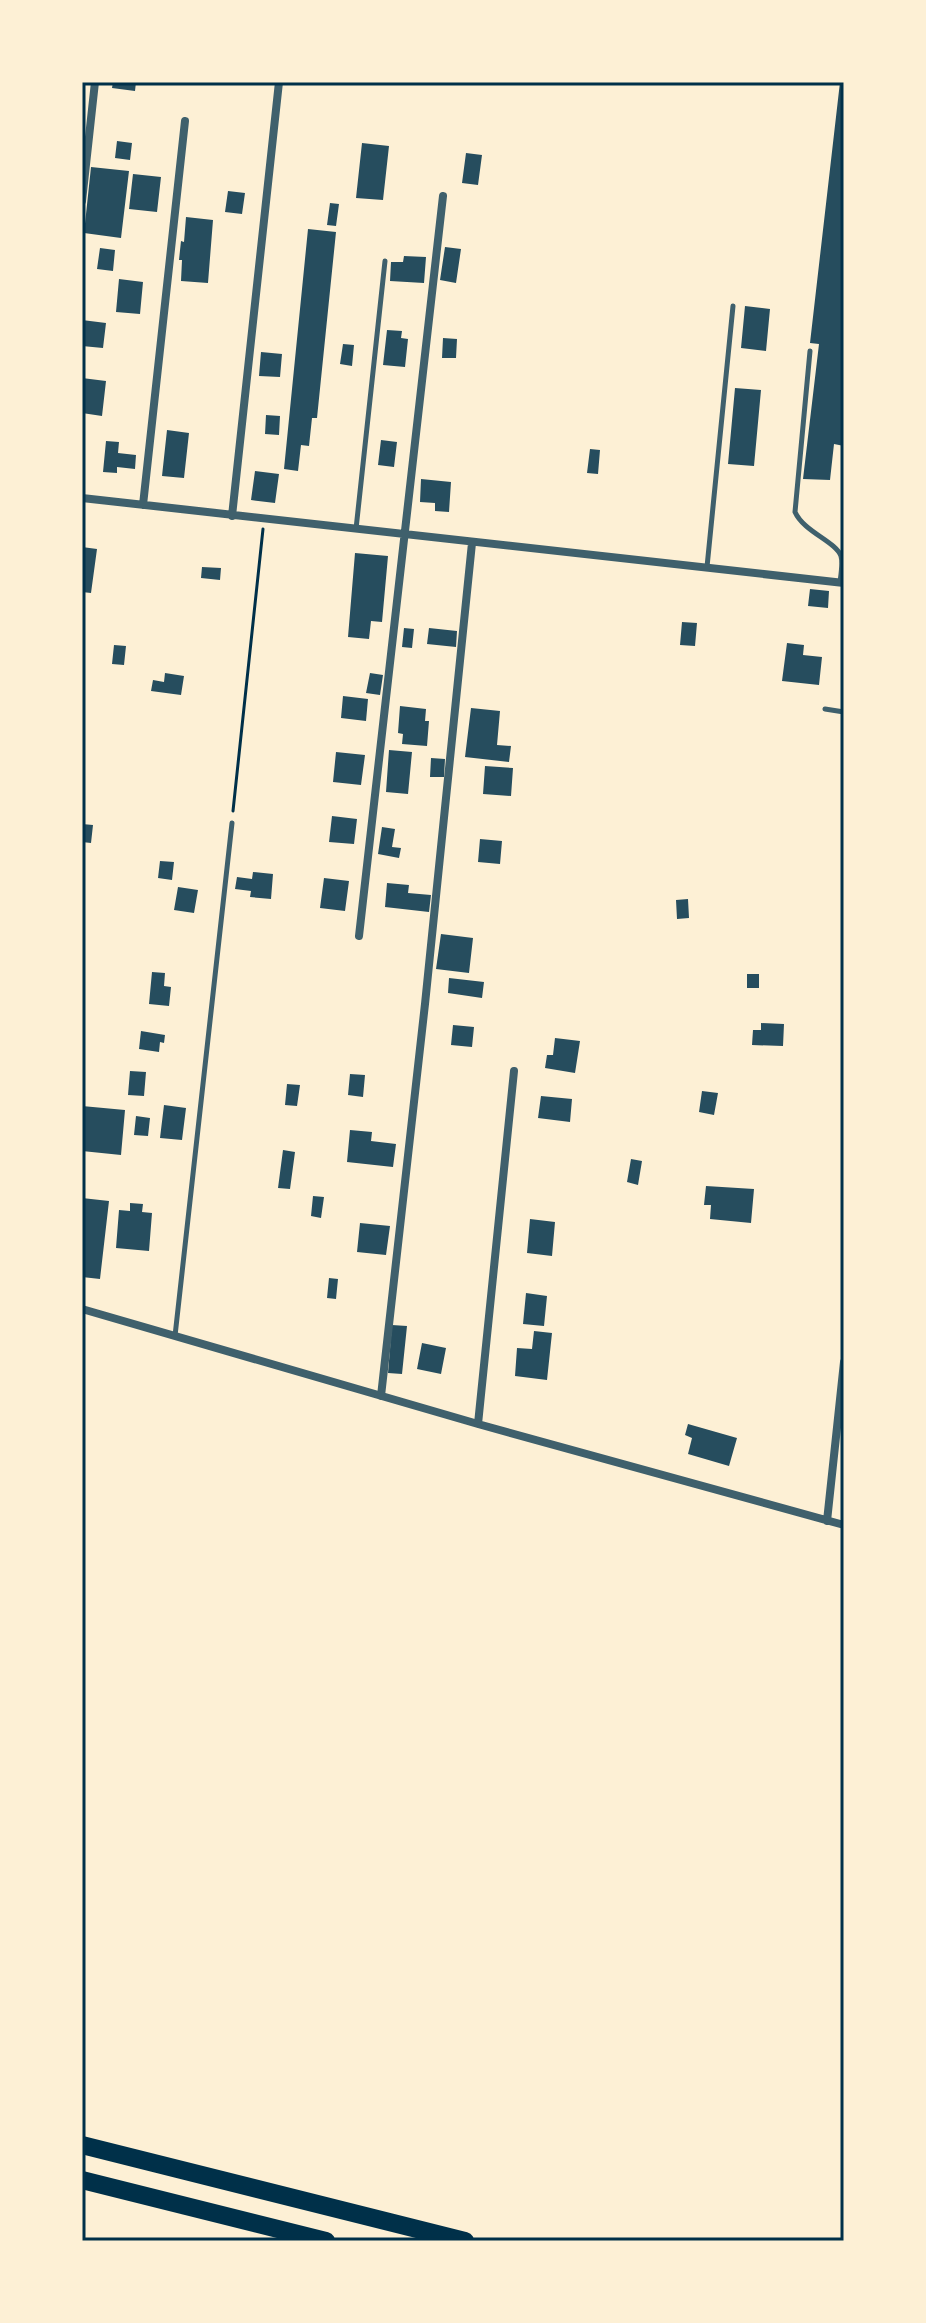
<svg xmlns="http://www.w3.org/2000/svg" width="926" height="2323" font-family="'Noto Sans',sans-serif">
	<style>
		.building { fill: #264d5e }
		.lines { fill: none; stroke-linecap: round; stroke-linejoin: round }
		.path { stroke: #003049; stroke-width: 3 }
		.service { stroke: #3f606c; stroke-width: 5 }
		.minor { stroke: #3f606c; stroke-width: 8 }
		.trunk { stroke: #003049; stroke-width: 18 }
		.neatline { fill: none; stroke: #003049; stroke-width: 3 }
	</style>
	<rect width="100%" height="100%" fill="#fdf0d5"/>
	<path class="building" d="M113,82H136L135,91L112,88Z
		M840,82H844V446L834,444L830,480L803,479L819,344L810,343Z
		M117,141L132,143L130,160L115,158Z
		M362,143L389,146L383,200L356,198Z
		M466,153L482,155L478,185L462,183Z
		M91,167L129,171L121,238L84,233Z
		M133,174L161,177L157,212L129,209Z
		M228,191L245,193L242,214L225,212Z
		M330,203L339,204L336,226L327,225Z
		M186,217L213,220L208,283L181,281L182,260H179L181,241L184,242Z
		M308,229L336,232L317,418H312L309,446L301,445L298,471L284,469Z
		M445,247L461,249L456,283L440,280Z
		M100,248L115,250L113,271L97,269Z
		M404,256L426,257L424,283L390,281L391,262H403Z
		M119,279L143,282L140,314L116,312Z
		M745,306L770,309L766,351L741,348Z
		M82,320L106,323L103,348L82,346Z
		M387,330L402,331L401,338L408,339L405,367L383,365Z
		M443,338L457,339L456,358H442Z
		M343,344L354,345L352,366L340,364Z
		M261,352L282,354L280,377L259,376Z
		M82,378L106,381L102,416L82,413Z
		M735,388L761,390L754,466L728,464Z
		M266,415L280,416L279,435L265,434Z
		M167,430L189,433L184,478L162,476Z
		M381,440L397,442L394,467L378,465Z
		M106,441L119,442L118,453L136,455L135,469L117,467V473L103,472Z
		M590,449L600,450L598,474L587,473Z
		M255,471L279,474L275,503L251,500Z
		M421,479L451,482L449,512L435,511V503L420,502Z
		M82,547L97,549L91,593L82,592Z
		M355,553L388,556L382,622L371,621L369,639L348,637Z
		M202,567L221,568L220,580L201,578Z
		M810,589L829,591L828,608L808,606Z
		M682,622L697,623L695,646L680,645Z
		M404,628L414,629L412,648L402,647Z
		M429,628L457,631L456,647L427,644Z
		M787,643L804,645L803,655L822,657L819,685L782,681Z
		M114,645L126,646L124,665L112,664Z
		M165,673L184,676L181,695L151,691L153,680L164,682Z
		M370,673L383,675L380,695L366,693Z
		M343,696L368,699L366,721L341,718Z
		M400,706L426,709L425,721H429L427,746L402,744L403,734L398,733Z
		M471,708L500,711L497,745L511,746L509,762L465,757Z
		M389,750L412,752L408,794L386,792Z
		M336,752L365,755L361,785L333,782Z
		M431,758L445,759L444,777H430Z
		M485,766L513,768L511,796L483,794Z
		M332,816L357,819L354,844L329,842Z
		M82,824L93,825L91,843L82,842Z
		M382,827L395,829L392,847L401,848L399,858L378,854Z
		M480,839L502,841L500,864L478,862Z
		M160,861L174,862L172,880L158,878Z
		M253,872L273,874L271,899L250,897L251,891L235,889L237,877L252,879Z
		M324,878L349,881L345,911L320,908Z
		M387,883L409,885L408,893L431,895L429,912L385,907Z
		M178,887L198,890L194,913L174,910Z
		M688,899L689,918L677,919L676,900Z
		M441,934L473,938L469,973L436,969Z
		M152,972L165,973L164,986L171,987L169,1006L149,1004Z
		M747,974H759V988H747Z
		M449,978L484,982L482,998L448,993Z
		M761,1023L784,1024L783,1046L752,1045L753,1030H761Z
		M453,1025L474,1027L472,1047L451,1045Z
		M141,1031L165,1035L164,1043L160,1042L159,1052L139,1049Z
		M555,1038L580,1041L575,1073L545,1068L547,1055H553Z
		M130,1071L146,1072L144,1096L128,1095Z
		M350,1074L365,1075L363,1097L348,1095Z
		M287,1084L300,1085L297,1106L285,1105Z
		M702,1091L718,1093L714,1115L699,1112Z
		M541,1096L572,1099L570,1122L538,1118Z
		M164,1105L186,1108L182,1140L160,1138Z
		M82,1106L125,1110L121,1155L82,1151Z
		M136,1116L150,1118L148,1136L134,1135Z
		M350,1130L372,1132L371,1141L396,1144L393,1167L347,1162Z
		M283,1150L295,1152L290,1189L278,1188Z
		M631,1159L642,1161L638,1185L627,1182Z
		M706,1186L754,1189L751,1223L710,1219L711,1205H704Z
		M313,1196L324,1197L321,1218L311,1216Z
		M82,1198L109,1201L100,1279L82,1277Z
		M130,1203L143,1204L142,1212L152,1213L149,1251L116,1248L119,1210L130,1211Z
		M530,1219L555,1222L552,1256L527,1253Z
		M360,1223L390,1226L386,1255L357,1252Z
		M329,1278L338,1279L336,1299L327,1298Z
		M526,1293L547,1296L544,1326L523,1324Z
		M392,1325L407,1326L402,1374L388,1373Z
		M534,1331L552,1333L547,1380L515,1376L517,1348L532,1349Z
		M422,1343L446,1348L441,1374L417,1369Z
		M688,1424L737,1438L729,1466L688,1454L692,1438L685,1435Z"/>
	<g class="lines">
		<path class="path" d="M233,811L263,529"/>
		<path class="service" d="M810,351L795,512C804,532 835,541 841,556C843,563 841,574 840,582
			M356,529L385,261
			M707,567L733,306
			M825,709L844,712
			M175,1336L232,823"/>
		<path class="minor" d="M82,201L95,82
			M82,498L844,583
			M143,505L185,121
			M232,516L279,82
			M359,936L443,196
			M82,1309L478,1424L844,1525
			M381,1396L425,1004L472,543
			M478,1424L514,1071
			M827,1521L844,1362"/>
		<path class="trunk" d="M82,2145L465,2241
			M82,2180L326,2241"/>
	</g>
	<rect width="926" height="2323" fill="none" stroke="#fdf0d5" stroke-width="168"/>
	<rect x="84" y="84" width="758" height="2155" class="neatline"/>
</svg>
